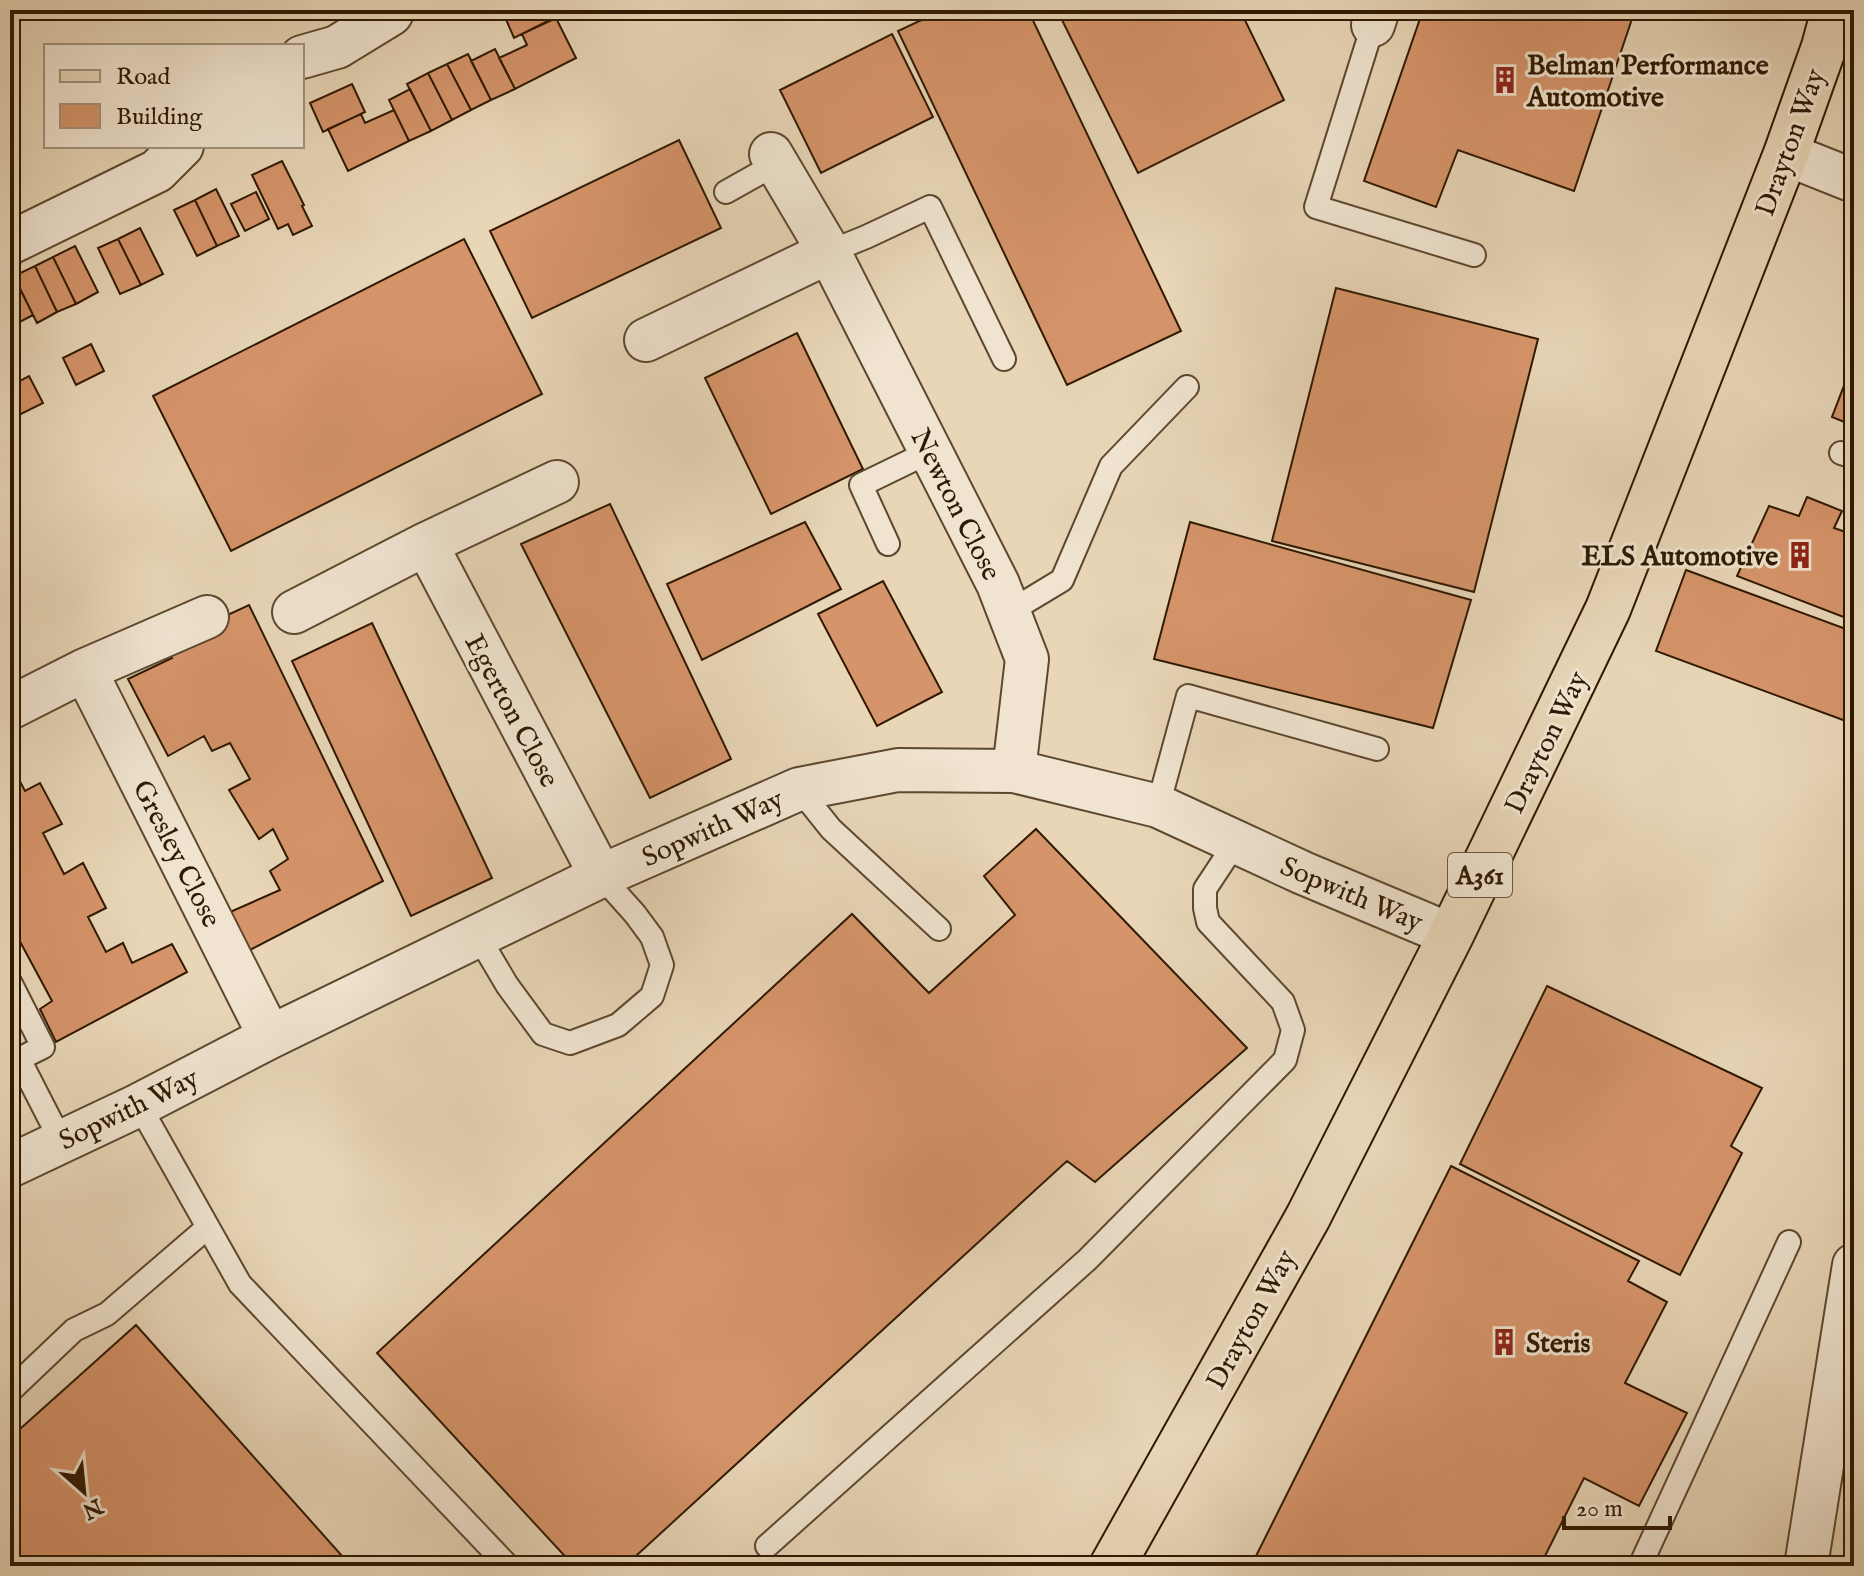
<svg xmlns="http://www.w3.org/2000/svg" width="1864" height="1576" font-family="'IM FELL English',serif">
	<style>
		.building { fill: #d6946a; stroke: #2f1902; stroke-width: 2 }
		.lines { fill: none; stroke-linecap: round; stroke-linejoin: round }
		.lane-casing { stroke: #5d482f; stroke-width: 26 }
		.street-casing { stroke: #5d482f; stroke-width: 46 }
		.primary-casing { stroke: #2f1902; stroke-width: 48 }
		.lane { stroke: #f0e4d0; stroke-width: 22 }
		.street { stroke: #f0e4d0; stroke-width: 42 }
		.primary { stroke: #e8d6b7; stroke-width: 44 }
		.labels { text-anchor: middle; stroke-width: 6; stroke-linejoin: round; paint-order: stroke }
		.shield { fill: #f0e4d0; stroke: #695640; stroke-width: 2 }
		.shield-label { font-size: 26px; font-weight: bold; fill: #2f1902 }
		.poi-label { font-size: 28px; font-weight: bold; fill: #2f1902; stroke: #f0e4d0; text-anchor: start }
		.street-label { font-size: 28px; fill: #2f1902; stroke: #f0e4d0 }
	</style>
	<rect width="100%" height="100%" fill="#e8d6b7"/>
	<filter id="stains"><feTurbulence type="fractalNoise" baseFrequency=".0025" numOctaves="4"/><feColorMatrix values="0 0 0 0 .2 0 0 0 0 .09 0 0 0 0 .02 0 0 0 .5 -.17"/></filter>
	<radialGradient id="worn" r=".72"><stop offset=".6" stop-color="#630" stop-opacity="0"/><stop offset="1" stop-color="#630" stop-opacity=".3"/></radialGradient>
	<path class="building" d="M519,10H558L560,15L514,38L505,17Z
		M943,10H1028L1181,331L1067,385L898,31Z
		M1057,10H1240L1284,100L1138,173Z
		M1423,10H1635L1574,191L1458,150L1436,207L1364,181Z
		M556,18L576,58L515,89L499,58L527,45L522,34Z
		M892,34L933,117L821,173L780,90Z
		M495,49L515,89L491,100L471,61Z
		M468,54L491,100L471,110L447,64Z
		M447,64L471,110L452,120L428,73Z
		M428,73L452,120L431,131L407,84Z
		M352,84L365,112L323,132L310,103Z
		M410,89L431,131L409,141L389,100Z
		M394,110L409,141L348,171L328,129L361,114L365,123Z
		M679,140L721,228L532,318L490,231Z
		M282,161L304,205L302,206L312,226L293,235L288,224L278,229L252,175Z
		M216,189L239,236L217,246L195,200Z
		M256,192L269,219L245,231L231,204Z
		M195,200L217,246L197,256L174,210Z
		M140,228L163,274L141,285L118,239Z
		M118,239L141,285L120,294L98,248Z
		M464,239L542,394L231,551L153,396Z
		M75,246L98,292L76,304L53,257Z
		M53,257L76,304L57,312L35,266Z
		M35,266L57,312L37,323L14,276Z
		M1336,288L1538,339L1474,592L1272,541Z
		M20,289L33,315L10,327V294Z
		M797,333L863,469L771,514L705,378Z
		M91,344L104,371L76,385L63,358Z
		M1850,370L1854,371V426L1832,417Z
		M29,376L43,403L15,417L10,407V386Z
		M1807,497L1842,511L1834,528L1854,535V621L1737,576L1769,506L1799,516Z
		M610,504L731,759L650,798L521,544Z
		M805,522L841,589L702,660L667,584Z
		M1190,522L1471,600L1433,728L1154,659Z
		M1686,570L1854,632V724L1656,651Z
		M883,581L942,692L877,726L818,614Z
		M249,605L383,881L248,951L230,912L280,890L270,871L288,859L273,829L259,839L229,790L250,779L230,743L212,751L204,736L168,756L128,679L172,658L165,644Z
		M372,623L492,878L411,916L292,661Z
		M10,726L20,744L10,748Z
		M10,762L25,791L40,783L62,824L43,833L64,874L83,863L106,908L88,917L106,952L123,943L132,963L172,944L187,972L56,1042L40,1009L52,1001L10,923Z
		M1036,829L1247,1048L1095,1182L1067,1161L625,1566H574L377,1353L852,914L929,993L1015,915L984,876Z
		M1547,986L1762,1088L1731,1146L1742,1153L1680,1275L1460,1164Z
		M1451,1166L1639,1261L1628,1281L1667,1302L1625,1383L1687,1413L1639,1506L1584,1478L1540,1566H1251Z
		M136,1325L351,1566H10V1438Z"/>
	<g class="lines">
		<g class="lane-casing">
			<path id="lane" d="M1373,25L1316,207L1474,255
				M726,192L776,164
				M829,252L866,237L930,207L1004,359
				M1841,453L1854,457
				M888,544L861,485L931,451
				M1009,612L1062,580L1111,466L1187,387
				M799,789L831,829L939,929
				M1158,806L1188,696L1377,749
				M478,936L507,985L543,1034L570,1043L618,1025L652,996L662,965L652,937L635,914L601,876
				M10,982L43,1047L19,1059
				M10,1063L19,1059L61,1141
				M139,1105L240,1284L508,1566
				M10,1391L74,1330L107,1314L208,1227
				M767,1546L1087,1260L1285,1060L1293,1030L1283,1002L1208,922L1205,908V889L1236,842
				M1640,1566L1789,1242"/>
		</g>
		<g class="street-casing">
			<path id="street" d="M1373,25L1378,10
				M302,57L337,47L391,14L393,10
				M771,154L829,252L998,584L1027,659L1014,771
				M1786,154L1854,181
				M10,243L157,171L182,146
				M646,340L829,252
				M426,544L601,876
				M294,612L426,544L557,482
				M85,670L270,1037
				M10,708L85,670L207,617
				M10,1166L139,1105L270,1037L601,876L799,789L898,770L1014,771L1158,806L1303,873L1451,935
				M1806,1566L1854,1265"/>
		</g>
		<g class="primary-casing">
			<path id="primary" d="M1112,1566L1308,1217L1451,935L1608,609L1786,154L1824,47L1834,10"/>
		</g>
		<use href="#lane" class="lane"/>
		<use href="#street" class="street"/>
		<use href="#primary" class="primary"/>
	</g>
	<defs>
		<g id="building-bare" transform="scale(2.16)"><path d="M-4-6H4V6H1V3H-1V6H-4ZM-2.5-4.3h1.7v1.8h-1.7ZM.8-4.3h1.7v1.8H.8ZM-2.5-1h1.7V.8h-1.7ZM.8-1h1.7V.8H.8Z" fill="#8f2418" stroke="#f0e4d0" stroke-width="2.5" paint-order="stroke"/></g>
	</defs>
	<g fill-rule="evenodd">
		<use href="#building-bare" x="1505" y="80"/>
		<use href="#building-bare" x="1800" y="555"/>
		<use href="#building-bare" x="1504" y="1342"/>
	</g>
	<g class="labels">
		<rect class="shield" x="1448" y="853" width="64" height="44" rx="6"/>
		<g class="shield-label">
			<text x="1480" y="884">A361</text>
		</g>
		<g class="poi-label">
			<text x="1527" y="74">Belman Performance<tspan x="1527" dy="32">Automotive</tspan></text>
			<text x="1778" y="565" text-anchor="end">ELS Automotive</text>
			<text x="1526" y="1352">Steris</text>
		</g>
		<g class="street-label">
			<text transform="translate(1789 142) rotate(-70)" y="10">Drayton Way</text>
			<text transform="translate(957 504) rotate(63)" y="10">Newton Close</text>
			<text transform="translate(513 710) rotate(62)" y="10">Egerton Close</text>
			<text transform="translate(1545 742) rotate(-64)" y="10">Drayton Way</text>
			<text transform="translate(712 827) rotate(-24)" y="10">Sopwith Way</text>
			<text transform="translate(178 853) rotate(63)" y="10">Gresley Close</text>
			<text transform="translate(1352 893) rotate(23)" y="10">Sopwith Way</text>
			<text transform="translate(128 1108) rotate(-26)" y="10">Sopwith Way</text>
			<text transform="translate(1250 1319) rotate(-61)" y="10">Drayton Way</text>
		</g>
	</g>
	<rect width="1864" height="1576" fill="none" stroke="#e8d6b7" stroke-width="40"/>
	<rect x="12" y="12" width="1840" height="1552" fill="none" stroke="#2f1902" stroke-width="4"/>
	<rect x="20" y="20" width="1824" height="1536" fill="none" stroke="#2f1902" stroke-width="2"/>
	<rect x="44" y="44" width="260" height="104" fill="#f0e4d0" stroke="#a3937e" stroke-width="2"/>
	<rect x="60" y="70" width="40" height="12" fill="#e8d6b7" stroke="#a3937e" stroke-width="2"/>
	<text x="116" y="84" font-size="24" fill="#2f1902">Road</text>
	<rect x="60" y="104" width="40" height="24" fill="#d6946a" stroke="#a3937e" stroke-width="2"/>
	<text x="116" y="124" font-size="24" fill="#2f1902">Building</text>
	<g transform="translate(84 1492) rotate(153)" stroke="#f0e4d0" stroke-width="6" paint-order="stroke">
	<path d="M0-6L14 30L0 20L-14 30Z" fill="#2f1902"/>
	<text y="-12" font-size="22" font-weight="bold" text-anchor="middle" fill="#2f1902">N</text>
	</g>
	<path d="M1564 1516v12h106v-12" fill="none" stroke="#2f1902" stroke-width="4"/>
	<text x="1576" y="1516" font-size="24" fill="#2f1902" stroke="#f0e4d0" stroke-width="6" paint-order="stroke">20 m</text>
	<rect width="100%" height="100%" filter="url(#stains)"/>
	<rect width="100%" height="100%" fill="url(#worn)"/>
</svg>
